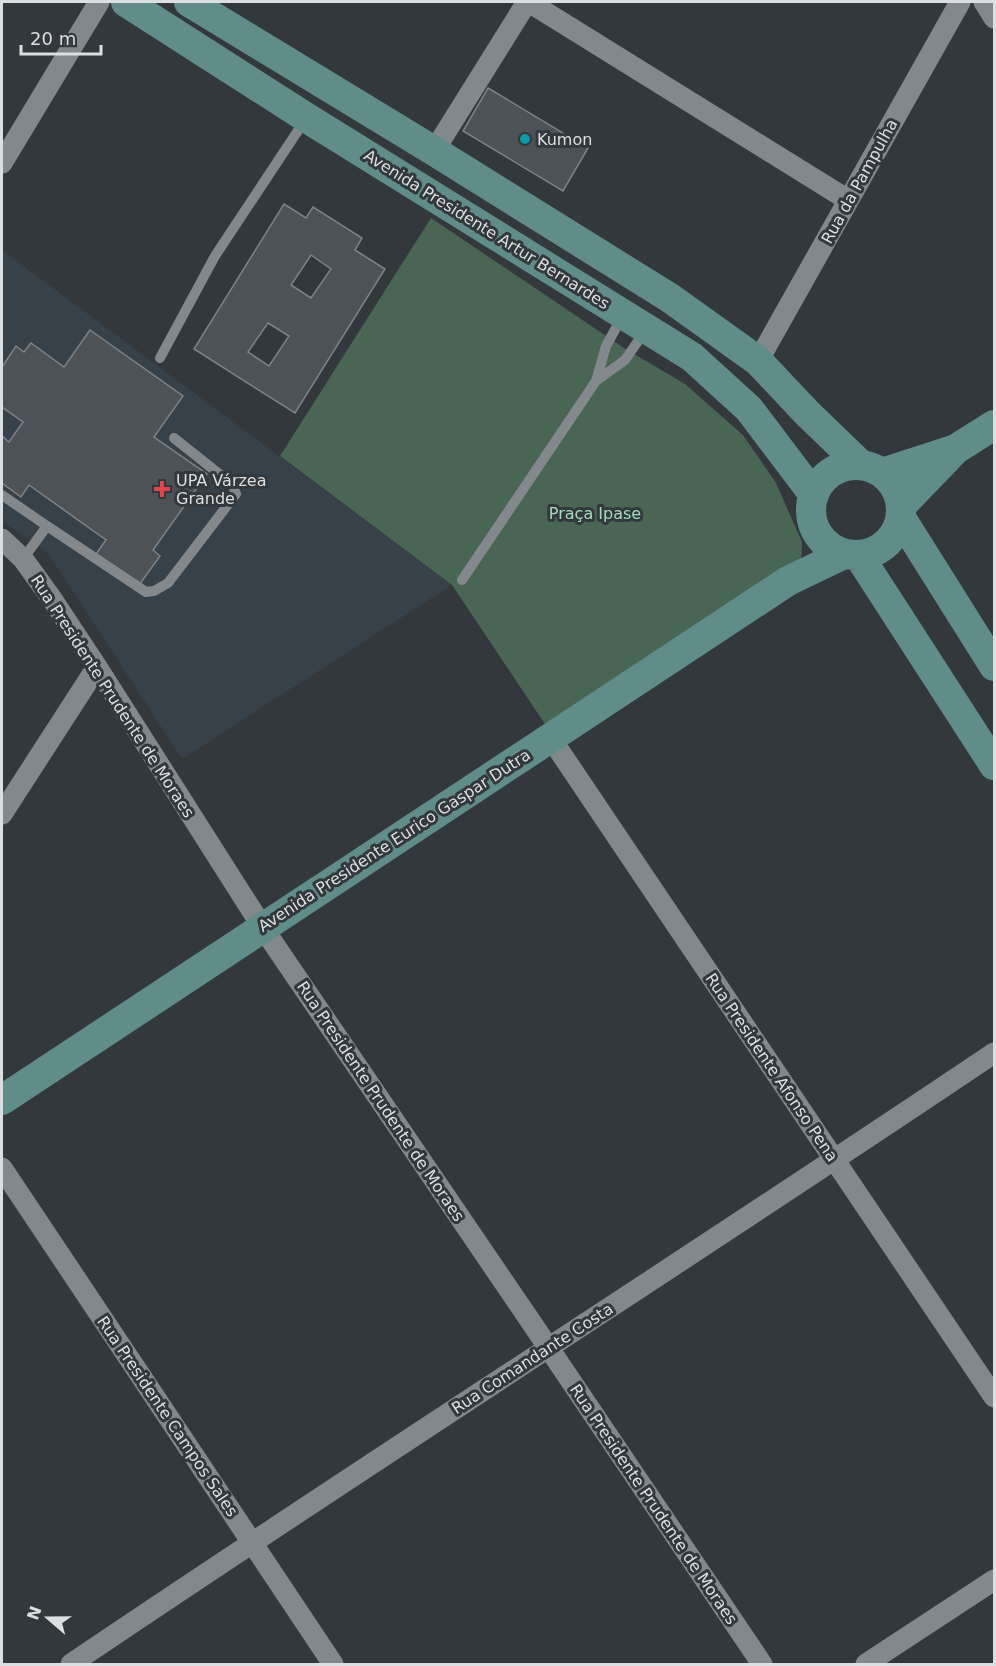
<svg xmlns="http://www.w3.org/2000/svg" width="996" height="1666" font-family="'DejaVu Sans',sans-serif">
	<style>
		.built { fill: #37414a }
		.green { fill: #496655 }
		.building { fill: #4d5256; stroke: #7d8387; stroke-width: 1.5; fill-rule: evenodd }
		.lines { fill: none; stroke-linecap: round; stroke-linejoin: round }
		.lane { stroke: #82888c; stroke-width: 10 }
		.street { stroke: #82888c; stroke-width: 21 }
		.secondary { stroke: #608c8a; stroke-width: 30 }
		.culture-dot { fill: #0f9aa8; stroke: #33383c; stroke-width: 2 }
		.health-dot { fill: #e0444e; stroke: #33383c; stroke-width: 2 }
		.labels { text-anchor: middle; stroke-width: 6; stroke-linejoin: round; paint-order: stroke }
		.poi-label { font-size: 16px; fill: #dcdfe1; stroke: #33383c; text-anchor: start }
		.street-label { font-size: 16px; fill: #dcdfe1; stroke: #33383c }
		.park-label { font-size: 16px; fill: #a3ddbb; stroke: #33383c }
	</style>
	<rect width="100%" height="100%" fill="#33383c"/>
	<path class="built" d="M2,250L452,585L182,759L48,553L2,521Z"/>
	<path class="green" d="M431,218L624,348L685,384L743,435L776,483L802,542L801,571L549,730L452,585L280,456Z"/>
	<path class="building" d="M488,88L588,148L563,191L463,131Z
		M284,204L306,218L313,207L362,238L355,250L385,269L295,413L194,349ZM311,255L331,269L311,298L291,285ZM268,323L289,336L269,366L248,352Z
		M90,330L183,396L154,437L207,474L153,550L160,556L139,585L96,554L106,540L29,485L21,497L2,483V436L9,442L23,422L2,407V367L16,346L24,352L31,343L64,367Z"/>
	<g class="lines">
		<path class="lane" d="M160,358L215,256L305,120
			M596,381L625,360L645,331
			M2,495L47,526L23,559
			M47,526L146,592L154,591L168,583L236,494L233,485L174,438
			M462,580L596,381L606,346L622,317"/>
		<path class="street" d="M529,2L848,200
			M984,2L994,18
			M434,151L527,2
			M2,163L99,2
			M758,361L960,2
			M2,539L23,559L52,599L97,667L263,928L548,1347L762,1664
			M550,737L994,1397
			M2,814L97,667
			M2,1168L333,1664
			M71,1664C377,1457 688,1259 994,1053
			M866,1664L994,1580"/>
		<path class="secondary" d="M126,2L307,118L692,357L749,409L814,495
			M189,2L434,151L670,298L758,361L807,413L861,465
			M811 510a45 45 0 1 1 90 0a45 45 0 1 1-90 0Z
			M882,473L956,449L994,425
			M902,505L954,451
			M901,518L994,666
			M859,556L994,765
			M2,1100L788,581L844,554"/>
	</g>
	<circle class="culture-dot" cx="525" cy="139" r="6"/>
	<path class="health-dot" d="M159 480h6v6h6v6h-6v6h-6v-6h-6v-6h6z"/>
	<g class="labels">
		<g class="poi-label">
			<text x="537" y="145">Kumon</text>
			<text x="176" y="486">UPA Várzea<tspan x="176" dy="18">Grande</tspan></text>
		</g>
		<g class="street-label">
			<text transform="translate(859 181) rotate(-61)" y="6">Rua da Pampulha</text>
			<text transform="translate(487 229) rotate(32)" y="6">Avenida Presidente Artur Bernardes</text>
			<text transform="translate(113 696) rotate(57)" y="6">Rua Presidente Prudente de Moraes</text>
			<text transform="translate(394 840) rotate(-33)" y="6">Avenida Presidente Eurico Gaspar Dutra</text>
			<text transform="translate(772 1067) rotate(56)" y="6">Rua Presidente Afonso Pena</text>
			<text transform="translate(381 1101) rotate(56)" y="6">Rua Presidente Prudente de Moraes</text>
			<text transform="translate(532 1358) rotate(-33)" y="6">Rua Comandante Costa</text>
			<text transform="translate(168 1416) rotate(56)" y="6">Rua Presidente Campos Sales</text>
			<text transform="translate(654 1504) rotate(56)" y="6">Rua Presidente Prudente de Moraes</text>
		</g>
		<g class="park-label">
			<text x="595" y="519">Praça Ipase</text>
		</g>
	</g>
	<rect width="996" height="1666" fill="none" stroke="#dcdfe1" stroke-width="6"/>
	<g transform="translate(48 1618) rotate(290)" stroke="#33383c" stroke-width="4.5" paint-order="stroke">
	<path d="M0-4.5L10 22L0 15L-10 22Z" fill="#dcdfe1"/>
	<text y="-9" font-size="16" font-weight="bold" text-anchor="middle" fill="#dcdfe1">N</text>
	</g>
	<path d="M21 45v9h80v-9" fill="none" stroke="#dcdfe1" stroke-width="3"/>
	<text x="30" y="45" font-size="18" fill="#dcdfe1" stroke="#33383c" stroke-width="4.5" paint-order="stroke">20 m</text>
</svg>
